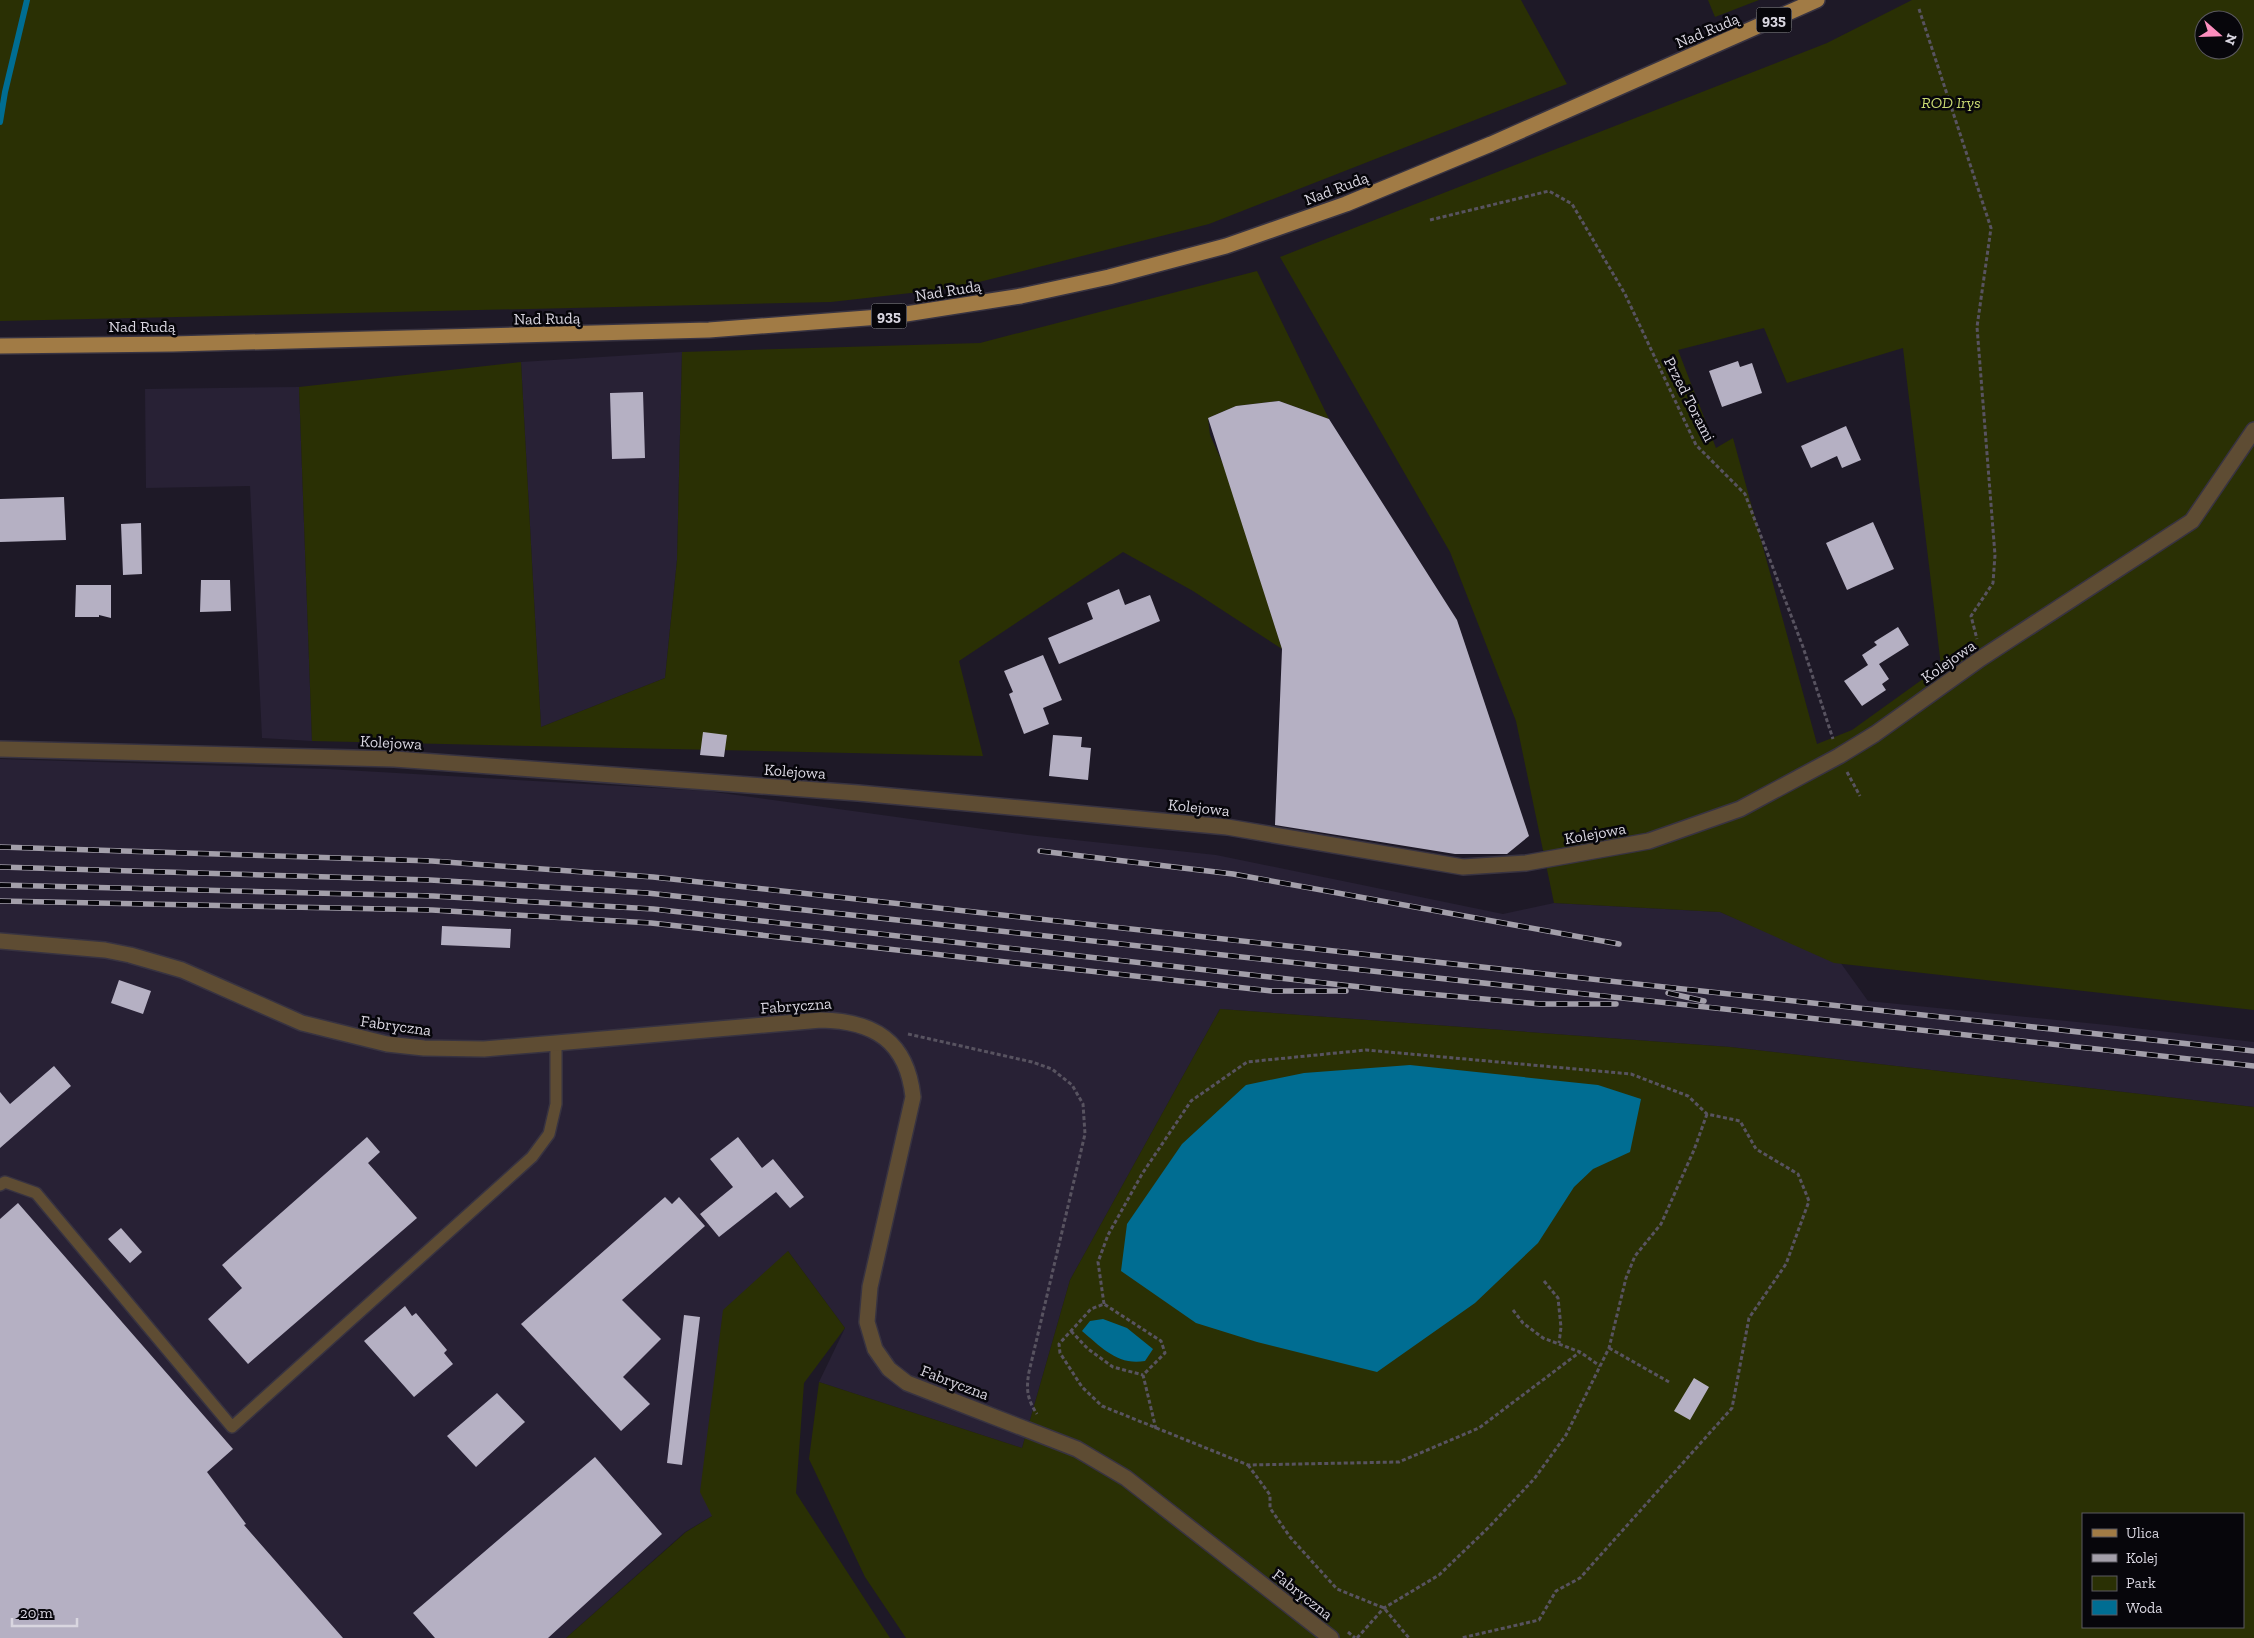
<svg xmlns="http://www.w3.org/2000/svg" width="2254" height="1638" font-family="'Zilla Slab',serif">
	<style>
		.built { fill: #282135 }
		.green { fill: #2a3004; fill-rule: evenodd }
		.water { fill: #006d92 }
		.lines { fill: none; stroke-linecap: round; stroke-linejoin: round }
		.stream { stroke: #006d92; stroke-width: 6 }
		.building { fill: #b5b0c3 }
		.lane-casing { stroke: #383341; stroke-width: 14 }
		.street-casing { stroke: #383341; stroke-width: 18 }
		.primary-casing { stroke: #383341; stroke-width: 18 }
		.path { stroke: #585360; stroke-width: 3; stroke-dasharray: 4 2.5; stroke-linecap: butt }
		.lane { stroke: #5e4c33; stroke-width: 11 }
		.street { stroke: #5e4c33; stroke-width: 15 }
		.primary { stroke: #a17b45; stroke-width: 15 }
		.rail-casing { stroke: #a39faa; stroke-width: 5.5 }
		.rail { stroke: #07060b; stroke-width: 4; stroke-dasharray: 11; stroke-linecap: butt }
		.labels { text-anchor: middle; stroke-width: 5; stroke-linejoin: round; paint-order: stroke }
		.shield { fill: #07060b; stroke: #9a98a0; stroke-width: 1 }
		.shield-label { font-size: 15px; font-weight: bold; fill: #d9d6e0 }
		.street-label { font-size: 16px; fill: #d9d6e0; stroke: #07060b }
		.park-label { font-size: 16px; font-style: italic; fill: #cbdb73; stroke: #07060b }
	</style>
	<rect width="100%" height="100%" fill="#1e1927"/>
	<path class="built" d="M682,352L677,560L665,678L541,727L521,362Z
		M299,387L312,741L262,738L250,486L146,488L145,389Z
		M0,759L327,769L707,791L1028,835L1216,855L1503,914L1554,903L1720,912L1840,962L1868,1001L2117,1026L2254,1042V1107L1730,1047L1220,1009L1070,1280L1022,1448L819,1382L845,1328L788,1251L712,1516L685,1532L566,1638H0Z"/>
	<path class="green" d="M0,0H1521L1567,84L1209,224L955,288L831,302L0,321Z
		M1708,0H1759L1715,17Z
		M1912,0H2254V1010L1834,963L1720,912L1554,903L1516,721L1450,552L1280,257L1827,43ZM2204,20H2234V50H2204ZM1764,328L1787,383L1903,348L1941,666L1852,730L1817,744L1733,438L1716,448L1678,350Z
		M1257,271L1329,419L1279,401L1236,406L1208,418L1210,435L1228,475L1282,649L1193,591L1123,552L959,661L983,756L312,741L299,387L521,362L541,727L665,678L677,560L682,352L980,343Z
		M1220,1009L1730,1047L2254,1107V1638H906L865,1577L809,1459L819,1382L1022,1448L1070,1280ZM2083,1514H2243V1627H2083Z
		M788,1251L845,1328L804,1383L796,1493L890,1638H566L686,1532L712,1516L700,1492L723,1310Z"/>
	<path class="water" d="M1410,1065L1598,1085L1641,1099L1630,1152L1593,1169L1574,1187L1538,1243L1475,1303L1377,1372L1257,1342L1196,1323L1121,1271L1127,1224L1182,1144L1246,1085L1304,1073Z
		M1103,1319L1127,1328L1153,1349L1145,1361C1118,1366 1101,1347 1082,1331L1090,1321Z"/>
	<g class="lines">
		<path class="stream" d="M0,122L5,92L27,0"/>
	</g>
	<path class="building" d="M1738,361L1740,367L1752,363L1762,393L1722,407L1709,371Z
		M643,392L645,458L612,459L610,393Z
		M1279,401L1329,419L1457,620L1529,836L1507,854H1455L1275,825L1282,649L1208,418L1236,406Z
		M1846,426L1861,460L1842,468L1837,456L1811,468L1801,446Z
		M64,497L66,540L0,542V499Z
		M1873,522L1894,569L1847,590L1826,543Z
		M141,523L142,574L123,575L121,524Z
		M201,580H230L231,611L200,612Z
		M76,585H111V618L99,615V617H75Z
		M1119,589L1125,605L1150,595L1160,621L1059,664L1048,638L1093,619L1087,603Z
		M1898,627L1909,645L1879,664L1889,679L1882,684L1886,690L1862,706L1844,681L1868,665L1862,655L1877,645L1874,642Z
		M1043,655L1062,700L1043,708L1049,724L1024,734L1009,694L1013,692L1004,671Z
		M703,732L727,735L724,757L700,755Z
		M1053,735L1082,737L1081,747L1091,748L1088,780L1049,776Z
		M442,926L511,929L510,948L441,945Z
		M119,980L151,991L143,1014L111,1003Z
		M54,1066L71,1086L0,1148V1092L10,1104Z
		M367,1137L380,1152L368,1163L417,1218L248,1364L208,1319L242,1288L222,1265Z
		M738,1137L762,1168L773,1159L804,1197L790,1208L776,1192L719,1237L700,1214L733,1187L710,1159Z
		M665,1197L672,1204L679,1197L705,1226L622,1300L661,1339L623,1377L650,1404L621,1431L521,1324Z
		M18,1203L233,1449L207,1472L246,1524L244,1525L343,1638H0V1219Z
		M121,1228L142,1252L130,1263L108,1239Z
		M405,1306L412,1316L416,1313L447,1350L444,1353L453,1364L414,1397L364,1341Z
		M684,1315L700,1317L682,1465L667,1463Z
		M1694,1378L1709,1387L1690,1420L1674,1411Z
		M497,1393L525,1422L476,1467L447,1436Z
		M595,1457L662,1534L548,1638H435L413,1613Z"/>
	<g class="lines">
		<g class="lane-casing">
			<path id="lane" d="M0,1185L5,1182L36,1193L232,1427L532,1157L549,1134L556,1104V1043"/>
		</g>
		<g class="street-casing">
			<path id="street" d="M0,749L394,759L858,793L1227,827L1463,867L1526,863L1649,841L1740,809L1839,756L1875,734L1980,659L2192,521L2254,430
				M0,941L105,950L130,955L182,970L302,1023L387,1044L424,1048L484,1049L556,1043L821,1020C874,1021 907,1041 913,1097L870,1287L867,1322L875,1349L889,1369L907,1383L1077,1449L1126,1478L1331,1638"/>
		</g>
		<g class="primary-casing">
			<path id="primary" d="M0,346L173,344L709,330L893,316L1021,296L1109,277L1226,246L1346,204L1491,144L1817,0"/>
		</g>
		<path class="path" d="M1919,9L1991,228L1977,327L1995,555L1993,583L1971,616L1977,639
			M1430,220L1549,191L1572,204L1625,294L1696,445L1745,494L1803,647L1833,739
			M1847,772L1860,796
			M908,1034L1032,1062L1052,1069L1072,1085L1083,1104L1085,1134L1029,1372C1026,1389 1027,1399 1037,1414
			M1544,1281L1558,1298L1561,1327L1559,1343
			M1104,1304L1098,1262L1108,1235L1142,1174L1191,1101L1247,1062L1366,1050L1631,1074L1688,1096L1707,1114L1740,1121L1756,1149L1798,1174L1809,1201L1786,1264L1749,1318L1732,1408L1580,1578L1556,1591L1539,1620L1461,1638
			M1513,1310L1523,1323L1543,1338L1580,1352L1600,1366
			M1071,1331L1088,1349L1113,1367L1143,1375
			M1609,1348L1669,1382
			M1156,1429L1143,1375L1165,1353L1161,1341L1104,1304L1091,1309L1059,1344L1060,1353L1082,1387L1102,1406L1248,1465L1399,1462L1479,1428L1580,1352
			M1248,1465L1270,1495V1508L1290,1537L1337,1589L1384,1608L1409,1638
			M1348,1632L1355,1638
			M1357,1638L1384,1608L1439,1575L1490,1526L1534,1479L1566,1435L1609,1348L1626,1278L1635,1256L1661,1224L1694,1150L1707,1114"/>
		<use href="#lane" class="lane"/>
		<use href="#street" class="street"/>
		<use href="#primary" class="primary"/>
		<g class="rail-casing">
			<path id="rail" d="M0,847L432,861L653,877L2254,1051
				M1040,851L1233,874L1619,944
				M0,867L430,880L647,893L2254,1066
				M0,885L433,896L653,909L1406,992L1540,1004H1616
				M0,901L432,910L651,923L1272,991H1346
				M1668,993L1704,1001"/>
		</g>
		<use href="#rail" class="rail"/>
	</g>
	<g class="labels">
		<g class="shield">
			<rect x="1756.5" y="7.5" width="35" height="25" rx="4"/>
			<rect x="871.5" y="303.5" width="35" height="25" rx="4"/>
		</g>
		<g class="shield-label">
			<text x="1774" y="25">935</text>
			<text x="889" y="321">935</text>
		</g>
		<g class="street-label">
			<text transform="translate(1707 30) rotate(-23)" y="6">Nad Rudą</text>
			<text transform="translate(1336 188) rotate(-21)" y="6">Nad Rudą</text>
			<text transform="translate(948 290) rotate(-9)" y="6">Nad Rudą</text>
			<text transform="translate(547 318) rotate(-1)" y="6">Nad Rudą</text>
			<text x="142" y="332">Nad Rudą</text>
			<text transform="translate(1690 399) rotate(63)" y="6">Przed Torami</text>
			<text transform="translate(1948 661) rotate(-35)" y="6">Kolejowa</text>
			<text transform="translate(391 742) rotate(3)" y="6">Kolejowa</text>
			<text transform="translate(795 771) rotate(4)" y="6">Kolejowa</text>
			<text transform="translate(1199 807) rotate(6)" y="6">Kolejowa</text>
			<text transform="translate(1595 833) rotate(-10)" y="6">Kolejowa</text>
			<text transform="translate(796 1005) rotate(-4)" y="6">Fabryczna</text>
			<text transform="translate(396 1025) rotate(8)" y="6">Fabryczna</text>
			<text transform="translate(955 1382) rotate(21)" y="6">Fabryczna</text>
			<text transform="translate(1303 1594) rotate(38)" y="6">Fabryczna</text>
		</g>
		<g class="park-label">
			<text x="1951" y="108">ROD Irys</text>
		</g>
	</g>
	<rect x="2082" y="1513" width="162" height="115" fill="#07060b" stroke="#5b5960"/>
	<rect x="2092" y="1529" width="25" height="8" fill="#a17b45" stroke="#5b5960"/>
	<text x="2126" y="1538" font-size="15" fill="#d9d6e0">Ulica</text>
	<rect x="2092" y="1554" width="25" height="8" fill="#a39faa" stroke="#5b5960"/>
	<text x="2126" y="1563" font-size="15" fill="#d9d6e0">Kolej</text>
	<rect x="2092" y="1576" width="25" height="15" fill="#2a3004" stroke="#5b5960"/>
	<text x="2126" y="1588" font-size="15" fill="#d9d6e0">Park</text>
	<rect x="2092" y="1600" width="25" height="15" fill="#006d92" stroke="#5b5960"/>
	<text x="2126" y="1613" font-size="15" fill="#d9d6e0">Woda</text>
	<g transform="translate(2219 35) rotate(110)"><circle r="24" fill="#07060b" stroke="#5b5960"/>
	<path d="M0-4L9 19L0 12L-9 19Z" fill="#fd8ebe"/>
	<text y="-8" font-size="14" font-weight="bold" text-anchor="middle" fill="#d9d6e0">N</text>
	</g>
	<path d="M12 1618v8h65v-8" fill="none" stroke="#d9d6e0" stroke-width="2.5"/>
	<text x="20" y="1618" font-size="15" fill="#d9d6e0" stroke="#07060b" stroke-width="4" paint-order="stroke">20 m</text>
</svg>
